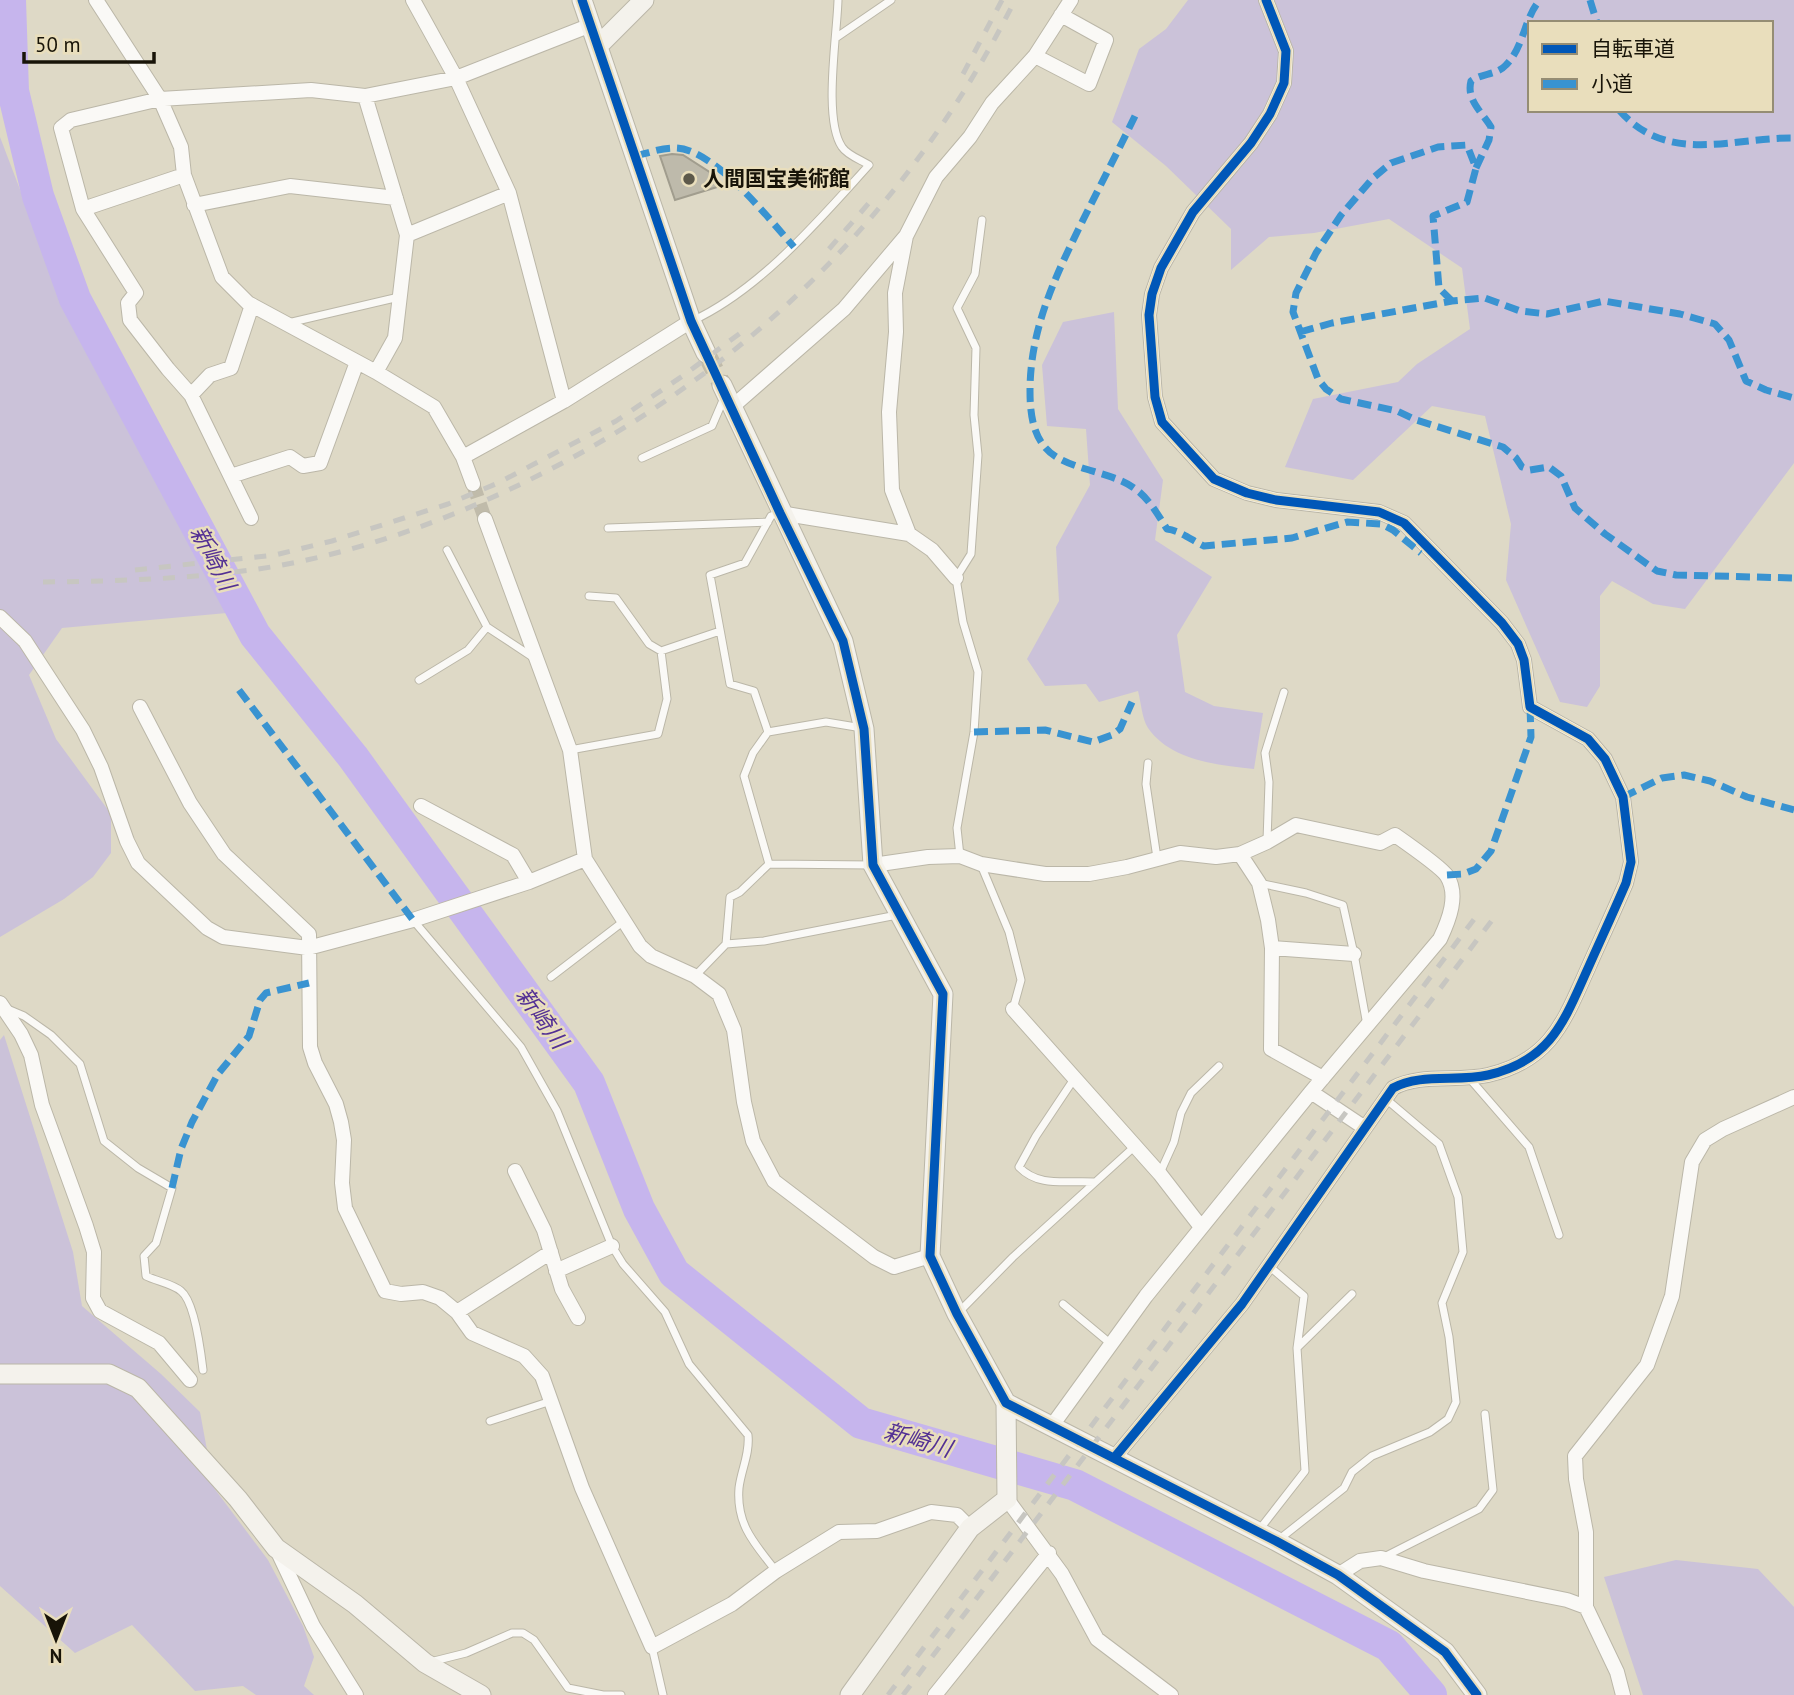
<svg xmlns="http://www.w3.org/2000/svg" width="1794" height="1695" font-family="'PT Sans','Noto Sans JP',sans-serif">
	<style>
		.green { fill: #cbc2d9; fill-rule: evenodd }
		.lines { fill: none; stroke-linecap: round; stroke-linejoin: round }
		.river { stroke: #c6b5ed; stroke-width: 32 }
		.building { fill: #bebaab; stroke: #a19d8e; stroke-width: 2 }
		.street-tunnel { stroke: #c0bbaa; stroke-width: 14; stroke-dasharray: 14 7; stroke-linecap: butt }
		.secondary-tunnel { stroke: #c0bbaa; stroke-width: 19; stroke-dasharray: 19 10; stroke-linecap: butt }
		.lane-casing { stroke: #bbb7a8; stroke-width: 9 }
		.street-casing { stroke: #bbb7a8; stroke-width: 16 }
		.secondary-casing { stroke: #bbb7a8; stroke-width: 21 }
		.lane { stroke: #faf9f6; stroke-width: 7 }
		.street { stroke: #faf9f6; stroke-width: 14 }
		.secondary { stroke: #f4f2ec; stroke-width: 19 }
		.rail { stroke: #c7c6c1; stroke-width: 5; stroke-dasharray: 12 12; stroke-linecap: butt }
		.quiet { stroke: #3993d1; stroke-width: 7; stroke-dasharray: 14 7; stroke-linecap: butt }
		.cycleway-casing { stroke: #e9debc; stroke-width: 13 }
		.cycleway { stroke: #0057b8; stroke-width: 9 }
		.poi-dot { fill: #5d594a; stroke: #e9debc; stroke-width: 2.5 }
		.labels { text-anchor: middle; stroke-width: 5; stroke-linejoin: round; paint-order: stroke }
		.poi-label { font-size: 21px; font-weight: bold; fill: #181408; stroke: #e9debc; text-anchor: start }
		.water-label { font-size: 23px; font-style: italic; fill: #533094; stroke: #e9debc }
	</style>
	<rect width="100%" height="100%" fill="#ded9c6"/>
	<path class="green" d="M1188,0H1794V463L1685,609L1653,604L1612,581L1600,596V686L1587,707L1560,702L1506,580L1511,524L1485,416L1432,406L1353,480L1285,467L1313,399L1398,382L1417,364L1470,329L1462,268L1389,219L1314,233L1269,237L1231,270V229L1166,166L1112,122L1139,49L1166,29ZM1530,23H1771V110H1530Z
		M0,137L59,292L227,613L62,628L29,675L56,739L111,814V853L93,877L64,899L0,937Z
		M1114,312L1118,409L1163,480L1155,540L1212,577L1177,635L1185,692L1214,706L1263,713L1254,769C1218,765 1171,761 1148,728C1142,719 1141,702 1138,691L1099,702L1086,684L1045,686L1027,659L1059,601L1056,547L1090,485L1086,429L1047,426L1042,365L1063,322Z
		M4,1035L73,1252L82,1306L161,1374L200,1412L214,1488L268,1560L303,1626L314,1657L304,1686L314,1695H256L243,1686L195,1691L132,1625L75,1653L0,1586V1040Z
		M1676,1560L1758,1569L1794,1607V1695H1643L1604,1577Z"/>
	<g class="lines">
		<path class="river" d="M10,0L13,91L38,196L75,299L255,635L353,757L589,1083L639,1209L674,1273L861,1423L1075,1485L1389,1646L1431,1695"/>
	</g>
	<path class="building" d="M672,154L683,155L711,173L717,187L675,200L660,156Z"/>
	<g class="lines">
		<path class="street-tunnel" d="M473,484L485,519"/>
		<path class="secondary-tunnel" d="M706,353L722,385"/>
		<g class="lane-casing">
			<path id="lane" d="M837,37L891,0
				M692,321C761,289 819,220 869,165C861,160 847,155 842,147C823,119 837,36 838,0
				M288,323L399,297
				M642,458L712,426L724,398
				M608,528L768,522
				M447,550L487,627L534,658
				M589,596L616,598L649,644L661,651
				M419,680L468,650L487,627
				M768,732L754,691L730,684L710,575L745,563L771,516L780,513
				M570,750L658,734L667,699L661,651L720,631
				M1148,763L1146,784L1157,858
				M1267,841L1269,782L1265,753L1284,692
				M960,856L957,828L974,732L978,672L963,622L956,578L971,554L978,455L974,415L976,348L957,308L975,274L982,220
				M769,864L744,776L753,753L768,732L826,722L862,728
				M981,865L1009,932L1021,980L1013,1009
				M1259,883L1306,893L1343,905L1354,954L1367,1025
				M413,920L521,1047L557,1111L612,1246L623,1264L665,1312L689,1364L748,1435C750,1454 741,1470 739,1488C736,1525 755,1544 776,1571
				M726,944L764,941L897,915
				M695,976L726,944L730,897L740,892L769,864L872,865
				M551,977L624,921
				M5,1008L24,1016L51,1035L80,1064L104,1141L138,1168L172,1188L156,1243L144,1256L146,1276C156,1281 173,1284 181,1291C195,1302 201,1353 203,1370
				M1074,1079L1036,1136L1019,1167C1039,1188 1067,1180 1094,1182
				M1470,1079L1529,1147L1559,1235
				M1160,1173L1174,1142L1181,1113L1191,1093L1219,1066
				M1063,1304L1111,1344
				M959,1312L1013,1257L1134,1147
				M1298,1347L1352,1294
				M490,1421L551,1401
				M1259,1530L1305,1471L1297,1348L1304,1296L1269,1266
				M1277,1541L1344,1488L1352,1472L1372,1456L1430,1432L1448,1419L1456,1402L1449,1337L1442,1303L1463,1252L1458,1197L1439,1144L1386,1099
				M1382,1558L1479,1509L1493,1490L1485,1414
				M652,1647L663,1695
				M430,1662L466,1653L512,1633H523L534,1640L568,1688L603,1695H621"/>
		</g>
		<g class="street-casing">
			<path id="street" d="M96,0L160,99L181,147L184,175L222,277L248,303L376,372L434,407L463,457L473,484
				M413,0L456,78L509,193L564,401
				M1035,56L1089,84L1106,40L1061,15
				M365,96L407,235L395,338L376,372
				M194,205L290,186L396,198
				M83,209L184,175
				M407,235L509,193
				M191,395L210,375L231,368L252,305
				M732,407L844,309L905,237
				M463,457L564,401L691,321
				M231,476L290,457L303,466L320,463L357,362
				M780,513L909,534L932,550L956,578
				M251,518L191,395L168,369L130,320L128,303L136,293L83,209L61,128L71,120L160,99L311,90L365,96L456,78L591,25
				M485,519L570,750L585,859L640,946L651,956L695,976L719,994L734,1030L744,1102L753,1141L774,1181L874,1257L894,1267L930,1256
				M909,534L892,490L889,412L896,332L895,293L906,236L936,177L970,137L992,103L1035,56L1071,0
				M0,617L25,641L83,730L101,767L127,841L138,863L207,928L223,937L308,948L413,920L529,882L585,859
				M140,707L190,803L224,854L309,934L310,1047L315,1063L336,1104L341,1122L344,1140L342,1183L345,1208L385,1291L401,1294L423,1292L440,1298L457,1312L472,1333L524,1356L542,1376L582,1488L652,1647L732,1604L776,1571L839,1532L877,1531L931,1512L957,1515L970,1528
				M421,806L513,855L529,882
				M1240,854L1259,883L1268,920L1272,948L1271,1049L1323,1078
				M873,865L928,857L960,856L981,864L1045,874H1089L1127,867L1180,853L1216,857L1240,854L1267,842L1296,825L1380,843L1395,835C1405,842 1442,868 1447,876C1459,895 1449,920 1440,939L1311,1092L1146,1296L1051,1427
				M1272,948L1354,954
				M0,1003L21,1034L31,1055L42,1105L86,1226L94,1252L93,1298L100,1311L159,1343L190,1380
				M1013,1009L1160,1174L1201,1227
				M1311,1092L1365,1128
				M515,1171L544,1230L562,1289L578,1318
				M556,1271L612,1246
				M457,1312L551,1252
				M1114,1458L1242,1304L1393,1088C1420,1073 1457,1082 1488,1075C1552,1060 1564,1021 1589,966C1601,939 1614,911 1626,883L1631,862L1623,797L1605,759L1588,739L1530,707L1524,660L1518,644L1502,623L1404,523L1379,512L1276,500L1247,493L1214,479L1162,422L1155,397L1149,315L1152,294L1161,268L1193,212L1251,143L1270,114L1284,83L1286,51L1266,0
				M1007,1499L1062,1574L1097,1639L1171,1695
				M278,1552L313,1626L356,1695
				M1338,1575L1360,1561L1381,1558L1424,1571L1567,1600L1586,1607L1617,1672L1623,1695
				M1586,1607V1532L1576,1479L1575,1456L1647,1365L1672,1296L1692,1162L1705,1140L1723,1129L1794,1097
				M935,1695L1049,1553"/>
		</g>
		<g class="secondary-casing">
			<path id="secondary" d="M582,0L691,321L706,353
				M598,46L644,0
				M722,385L843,641L864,729L873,865L943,994L930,1256L957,1314L1006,1403L1276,1541L1338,1575L1445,1652L1477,1695
				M0,1374H109L138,1388L238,1499L276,1548L355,1604L425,1663L481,1695
				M850,1695L970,1528L1007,1499L1006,1403"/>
		</g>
		<use href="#lane" class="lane"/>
		<use href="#street" class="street"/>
		<use href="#secondary" class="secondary"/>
		<path class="rail" d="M963,74L1002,0
			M829,249L875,196
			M135,570L275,555L332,541L448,504L498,483L616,421L684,375L743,331
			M43,582C122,581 200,579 277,566C370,549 459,516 543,473C749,369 912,207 1015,0
			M888,1695L1481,910
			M903,1695L1493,919"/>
		<path class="quiet" d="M1590,0L1597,23
			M1619,110C1668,166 1732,137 1794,138
			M1135,116C1118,151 1100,186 1083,220C1056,275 1030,328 1030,391C1030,410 1032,431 1044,446C1062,470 1109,470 1134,488C1148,497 1158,515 1167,529C1181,531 1191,540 1204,546L1292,538L1347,522L1381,524L1393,530L1421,553
			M636,156C648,153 661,148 674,148C713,147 769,219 794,247
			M1476,168L1489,140L1491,127C1482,112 1466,100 1471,81C1482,73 1497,75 1506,65C1524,47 1524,18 1540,0
			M1452,301L1439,288L1433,216L1467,202L1476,168L1467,145L1438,147L1391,163L1373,178L1341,215L1316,253L1296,293L1293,312L1318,379L1326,389L1341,399L1397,411L1416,420L1503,447L1516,458L1522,467L1530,470L1549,467L1561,476L1575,508L1605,534L1657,571L1676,575L1794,578
			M1300,332L1332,323L1452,301L1485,298L1520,311L1547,314L1604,301L1680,314L1715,324L1729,340L1746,381L1766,390L1794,398
			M239,690L413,920
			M974,732L1045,730L1093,742L1112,735L1120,729L1132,702
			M1623,797L1662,778L1684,775L1710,781L1747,797L1794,810
			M1447,875L1463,874L1476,869L1491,851L1531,737L1530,707
			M172,1188L181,1149L192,1122L218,1074L249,1036L260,1000L266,993L309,983"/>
		<g class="cycleway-casing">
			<path id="cycleway" d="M582,0L691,321L780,513L843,641L864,729L873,865L943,994L930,1256L957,1314L1006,1403L1276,1541L1338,1575L1445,1652L1477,1695
				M1114,1458L1242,1304L1393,1088C1420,1073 1457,1082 1488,1075C1552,1060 1564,1021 1589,966C1601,939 1614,911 1626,883L1631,862L1623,797L1605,759L1588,739L1530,707L1524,660L1518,644L1502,623L1404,523L1379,512L1276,500L1247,493L1214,479L1162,422L1155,397L1149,315L1152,294L1161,268L1193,212L1251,143L1270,114L1284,83L1286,51L1266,0"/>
		</g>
		<use href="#cycleway" class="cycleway"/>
	</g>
	<circle class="poi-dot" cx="689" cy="179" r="7"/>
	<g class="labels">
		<g class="poi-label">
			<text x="703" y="186">人間国宝美術館</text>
		</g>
		<g class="water-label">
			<text transform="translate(213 558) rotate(62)" y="8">新崎川</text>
			<text transform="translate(542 1018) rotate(54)" y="8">新崎川</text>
			<text transform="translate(918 1440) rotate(16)" y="8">新崎川</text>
		</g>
	</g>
	<rect x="1528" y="21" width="245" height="91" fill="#e9debc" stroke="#958d74" stroke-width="2"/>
	<rect x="1542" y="44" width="35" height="10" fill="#0057b8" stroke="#958d74" stroke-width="2"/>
	<text x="1591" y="56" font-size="21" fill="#181408">自転車道</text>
	<rect x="1542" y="79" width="35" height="10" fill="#3993d1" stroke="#958d74" stroke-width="2"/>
	<text x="1591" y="91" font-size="21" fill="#181408">小道</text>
	<g transform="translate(56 1639) rotate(180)" stroke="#e9debc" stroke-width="5" paint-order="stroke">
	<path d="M0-5L12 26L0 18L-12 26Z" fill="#181408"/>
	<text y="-10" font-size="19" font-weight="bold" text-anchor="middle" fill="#181408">N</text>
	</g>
	<path d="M24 52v10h130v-10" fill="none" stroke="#181408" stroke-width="3.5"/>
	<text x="35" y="52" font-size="21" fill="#181408" stroke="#e9debc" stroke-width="5" paint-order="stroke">50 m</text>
</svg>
